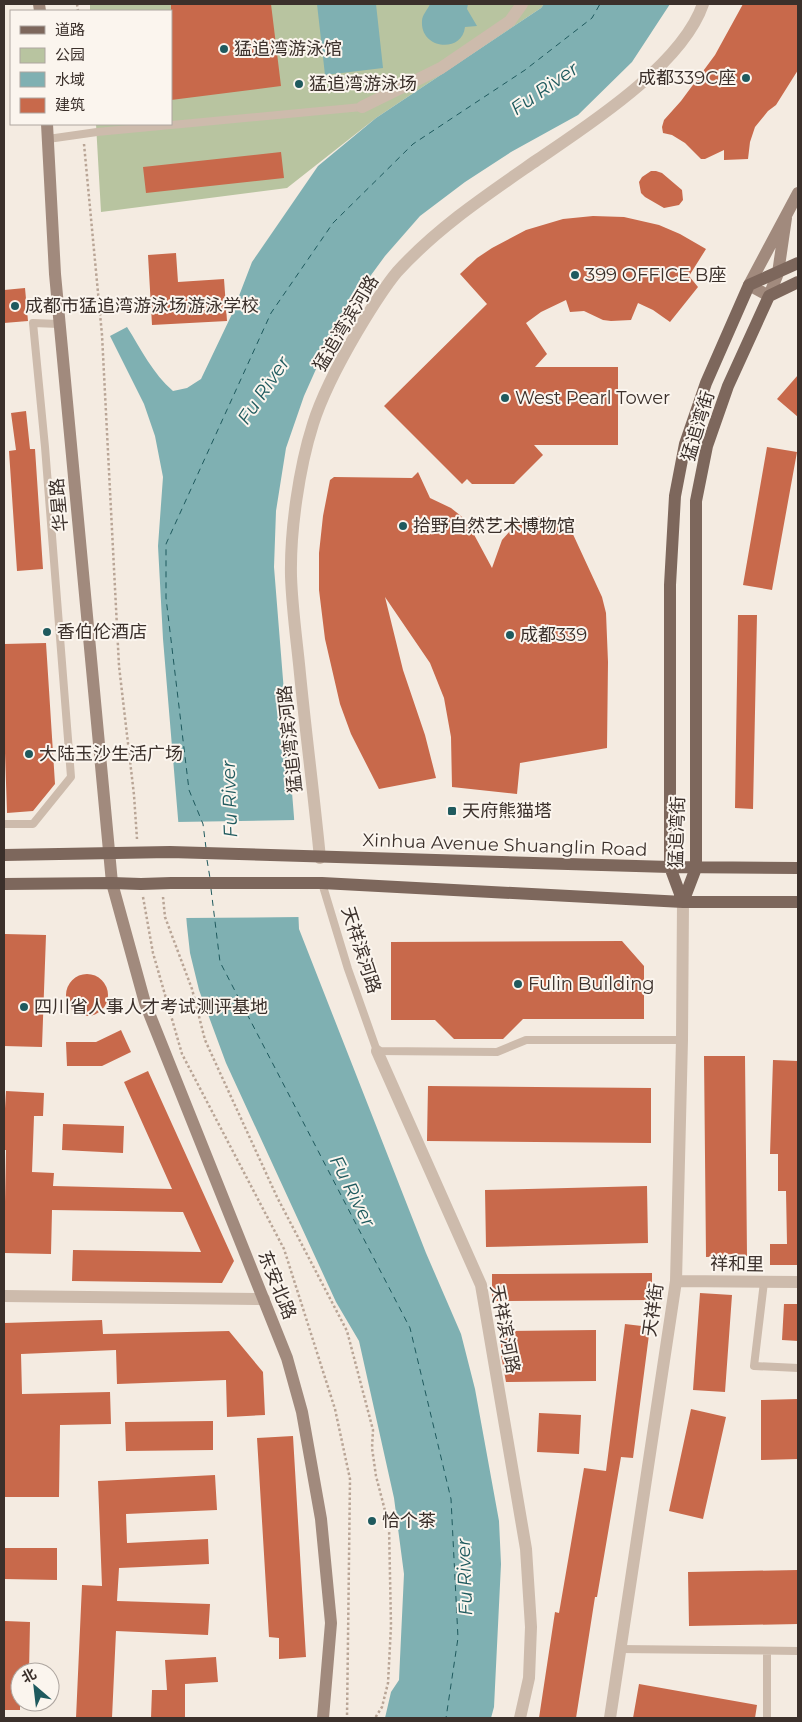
<svg xmlns="http://www.w3.org/2000/svg" width="802" height="1722" font-family="Montserrat,'Noto Sans SC',sans-serif">
	<style>
		.green { fill: #b8c4a0 }
		.water { fill: #7fb0b2 }
		.pier { fill: #f4ebe1 }
		.lines { fill: none; stroke-linecap: round; stroke-linejoin: round }
		.ferry { stroke: #1f5a5e; stroke-width: 1; stroke-dasharray: 6 5; stroke-linecap: butt }
		.building { fill: #c8694b }
		.path { stroke: #b9a596; stroke-width: 2.5; stroke-dasharray: 2.5 2.5; stroke-linecap: butt }
		.lane { stroke: #cdbbac; stroke-width: 8 }
		.street { stroke: #cdbbac; stroke-width: 12 }
		.secondary { stroke: #a18a7d; stroke-width: 12 }
		.primary { stroke: #7d675c; stroke-width: 12 }
		.poi-dot { fill: #1f5a5e; stroke: #fbf5ee; stroke-width: 2 }
		.labels { text-anchor: middle; stroke-width: 4; stroke-linejoin: round; paint-order: stroke }
		.poi-label { font-size: 18px; fill: #3b302b; stroke: #fbf5ee; text-anchor: start }
		.street-label { font-size: 18px; fill: #3b302b; stroke: #fbf5ee }
		.water-label { font-size: 19px; font-style: italic; fill: #1f5a5e; stroke: #fbf5ee }
	</style>
	<rect width="100%" height="100%" fill="#f4ebe1"/>
	<path class="green" d="M90,4H544L541,8L376,118L287,188L101,212L96,124H171V11H90Z"/>
	<path class="water" d="M317,4H376L383,68L325,75Z
		M430,4H468L467,9L477,26L465,27C462,54 420,49 422,21C422,15 428,9 430,4Z
		M544,4H670L632,62L578,115L511,152L465,182L420,216L385,256L355,297L329,340L304,396L286,448L276,511L274,567L294,817L299,929L426,1253L461,1334L475,1389L499,1521L501,1564L494,1707L491,1718H385L391,1692L399,1680L404,1574L394,1498L359,1341L336,1302L226,1063L199,990L190,953L187,926L163,639L158,546L163,477L155,436L144,404L110,336L127,327C141,349 153,374 173,391L187,388L201,379L232,314L252,262L318,166L376,118L541,8Z"/>
	<path class="pier" d="M296,820L301,917L184,918L176,822Z"/>
	<g class="lines">
		<path class="ferry" d="M206,848L203,824L189,790L166,598V544L271,313L333,223L413,144L525,70L592,18L600,4
			M207,860L210,878
			M211,889L220,962L410,1328L451,1499L458,1638L446,1718"/>
	</g>
	<path class="building" d="M171,4H271L281,86L171,100Z
		M743,4H798V70L776,105L768,111L755,127L750,142L748,159L724,160V150L705,159H701L685,143L672,135L663,133L662,127L664,120L681,101L715,55Z
		M281,152L284,178L146,193L143,167Z
		M651,171H656L662,173L682,190L683,200L679,205L664,208L645,197L641,193L639,182L642,177Z
		M593,216L624,217L659,225L680,234L706,249L689,276L698,287L670,322L653,310L638,303L631,320L611,321L603,320L584,311L570,312L566,300L541,312L526,323L547,354L535,367H618V445H534L543,455L514,484H472L467,479L462,484L384,406L487,304L460,274L477,258L492,248L526,230L563,219Z
		M176,253L178,282L224,279L227,321L152,325L148,255Z
		M25,288L28,321L4,323V290Z
		M798,375V417L777,399Z
		M26,411L30,449H35L43,569L17,571L9,451L16,450L11,413Z
		M767,447L797,452L772,590L743,585Z
		M418,472L430,498L451,508L461,516L471,529L492,568L502,540L511,530L521,522L533,517L545,516L562,522L571,530L602,597L606,613L608,662L607,748L520,763L517,794L452,787L451,737L444,698L430,663L385,597L403,670L425,735L436,778L379,789L351,734L340,704L325,639L319,590V553L323,516L330,480L334,477L412,478Z
		M738,615H757L753,809L735,808Z
		M46,643L55,784L33,811L7,813L4,723V644Z
		M5,934L46,935L42,1047L4,1046Z
		M622,941L644,966V1019H523L503,1039H454L435,1020H391V942Z
		M66 995a21 21 0 1 1 42 0a21 21 0 1 1-42 0Z
		M121,1030L131,1052L102,1066H67L66,1042H96Z
		M704,1056H745L747,1256L706,1257Z
		M773,1060L798,1061V1265H770V1244H787L786,1191H778V1154H770Z
		M148,1071L234,1261L222,1283L72,1281L73,1250L201,1252L183,1212L52,1210L51,1254L4,1253L6,1150H4V1126L6,1091L44,1093L43,1116H34L32,1172L54,1173L53,1186L172,1189L124,1082Z
		M428,1086L651,1088V1143L427,1141Z
		M63,1124L124,1126L123,1153L62,1150Z
		M647,1186L648,1243L486,1247L485,1190Z
		M652,1273V1300L492,1301V1274Z
		M700,1293L732,1295L725,1392L693,1390Z
		M784,1304H798V1341L782,1340Z
		M102,1320L103,1334L229,1331L263,1372L265,1415L227,1417L226,1380L117,1384L116,1350L21,1354L22,1394L110,1392L111,1424L60,1425L59,1497H4V1323Z
		M625,1324L650,1327L633,1458L621,1457L597,1597H595L576,1718H539L555,1612L559,1613L584,1468L606,1471Z
		M596,1330V1381L506,1382L501,1355V1331Z
		M798,1399V1459L761,1460V1400Z
		M691,1409L726,1417L703,1519L669,1511Z
		M539,1413L581,1415L579,1454L537,1452Z
		M213,1421V1450L126,1451L125,1422Z
		M293,1436L306,1657L279,1659V1638L269,1637L257,1438Z
		M215,1475L217,1510L126,1514L127,1543L208,1539L209,1564L119,1568L117,1601L210,1604L208,1635L116,1631L112,1718H76L82,1585L102,1586L98,1481Z
		M4,1548H57V1580L4,1579Z
		M798,1570V1624L689,1626L688,1572Z
		M5,1621L30,1622L29,1672H20V1710H4Z
		M216,1657L218,1682L185,1684V1718H151L152,1690H167L165,1660Z
		M639,1684L757,1705L755,1718H633Z"/>
	<g class="lines">
		<path class="path" d="M77,4L78,11
			M84,144L102,335L119,666L134,795L137,839
			M143,897L153,953L182,1054L284,1249L335,1409L350,1479L347,1718
			M163,897L165,917L192,989L205,1040L277,1197L347,1331L373,1430L372,1448L376,1476L389,1526L391,1626L388,1683L382,1707L375,1718"/>
		<path class="lane" d="M48,139L97,132L362,107
			M4,824H33L71,777L45,447L33,323L59,324
			M322,883L348,969L377,1051L497,1052L526,1040H682
			M764,1282L754,1366L798,1368
			M620,1649L798,1651
			M767,1651V1718"/>
		<path class="street" d="M362,107L441,68L510,21L522,4
			M320,858C314,796 306,735 300,674C297,642 292,609 291,576C290,531 299,468 313,424C323,392 340,361 357,332C369,312 382,290 397,272C438,227 488,194 537,160C590,124 682,65 703,4
			M377,1051L481,1285L526,1549L531,1627L529,1678L520,1718
			M676,1281L798,1282
			M4,1296L264,1299
			M610,1718L676,1281L682,1040L683,902"/>
		<path class="secondary" d="M39,4L40,11
			M47,124L55,274L112,883L145,1003L287,1358L302,1412L321,1519L331,1623L323,1718
			M786,218L778,273L769,296L749,285L798,193"/>
		<path class="primary" d="M4,855L170,852L670,867L798,868
			M4,884L112,883L141,884L171,883H322L683,902H798
			M683,902L670,867V585L675,496L685,444L706,383L749,285L798,263
			M683,902L696,868V501L707,446L728,386L769,296L798,282"/>
	</g>
	<g class="poi-dot">
		<circle cx="224" cy="49" r="5"/>
		<circle cx="746" cy="78" r="5"/>
		<circle cx="299" cy="84" r="5"/>
		<circle cx="575" cy="275" r="5"/>
		<circle cx="15" cy="306" r="5"/>
		<circle cx="505" cy="398" r="5"/>
		<circle cx="403" cy="526" r="5"/>
		<circle cx="47" cy="632" r="5"/>
		<circle cx="510" cy="635" r="5"/>
		<circle cx="29" cy="754" r="5"/>
		<rect x="447" y="806" width="10" height="10" rx="2.5"/>
		<circle cx="518" cy="984" r="5"/>
		<circle cx="24" cy="1007" r="5"/>
		<circle cx="372" cy="1521" r="5"/>
	</g>
	<g class="labels">
		<g class="poi-label">
			<text x="234" y="55">猛追湾游泳馆</text>
			<text x="736" y="84" text-anchor="end">成都339C座</text>
			<text x="309" y="90">猛追湾游泳场</text>
			<text x="585" y="281">399 OFFICE B座</text>
			<text x="25" y="312">成都市猛追湾游泳场游泳学校</text>
			<text x="515" y="404">West Pearl Tower</text>
			<text x="413" y="532">拾野自然艺术博物馆</text>
			<text x="57" y="638">香伯伦酒店</text>
			<text x="520" y="641">成都339</text>
			<text x="39" y="760">大陆玉沙生活广场</text>
			<text x="462" y="817">天府熊猫塔</text>
			<text x="528" y="990">Fulin Building</text>
			<text x="34" y="1013">四川省人事人才考试测评基地</text>
			<text x="382" y="1527">恰个茶</text>
		</g>
		<g class="street-label">
			<text transform="translate(346 323) rotate(-59)" y="6">猛追湾滨河路</text>
			<text transform="translate(698 426) rotate(-73)" y="6">猛追湾街</text>
			<text transform="translate(59 505) rotate(-95)" y="6">华星路</text>
			<text transform="translate(290 739) rotate(-96)" y="6">猛追湾滨河路</text>
			<text transform="translate(677 832) rotate(-88)" y="6">猛追湾街</text>
			<text transform="translate(505 845) rotate(2)" y="6">Xinhua Avenue Shuanglin Road</text>
			<text transform="translate(361 950) rotate(72)" y="6">天祥滨河路</text>
			<text transform="translate(737 1264) rotate(1)" y="6">祥和里</text>
			<text transform="translate(277 1285) rotate(68)" y="6">东安北路</text>
			<text transform="translate(653 1310) rotate(-82)" y="6">天祥街</text>
			<text transform="translate(505 1329) rotate(79)" y="6">天祥滨河路</text>
		</g>
		<g class="water-label">
			<text transform="translate(544 88) rotate(-35)" y="7">Fu River</text>
			<text transform="translate(263 390) rotate(-56)" y="7">Fu River</text>
			<text transform="translate(229 799) rotate(-92)" y="7">Fu River</text>
			<text transform="translate(353 1191) rotate(63)" y="7">Fu River</text>
			<text transform="translate(464 1577) rotate(-92)" y="7">Fu River</text>
		</g>
	</g>
	<rect width="802" height="1722" fill="none" stroke="#3b302b" stroke-width="10"/>
	<rect x="10" y="10" width="162" height="115" fill="#fbf5ee" stroke="#aea6a0"/>
	<rect x="20" y="26" width="25" height="8" fill="#7d675c" stroke="#aea6a0"/>
	<text x="55" y="35" font-size="15" fill="#3b302b">道路</text>
	<rect x="20" y="48" width="25" height="15" fill="#b8c4a0" stroke="#aea6a0"/>
	<text x="55" y="60" font-size="15" fill="#3b302b">公园</text>
	<rect x="20" y="72" width="25" height="15" fill="#7fb0b2" stroke="#aea6a0"/>
	<text x="55" y="85" font-size="15" fill="#3b302b">水域</text>
	<rect x="20" y="98" width="25" height="15" fill="#c8694b" stroke="#aea6a0"/>
	<text x="55" y="110" font-size="15" fill="#3b302b">建筑</text>
	<g transform="translate(35 1687) rotate(332)"><circle r="24" fill="#fbf5ee" stroke="#aea6a0"/>
	<path d="M0-4L9 19L0 12L-9 19Z" fill="#1f5a5e"/>
	<text y="-8" font-size="14" font-weight="bold" text-anchor="middle" fill="#3b302b">北</text>
	</g>
</svg>
